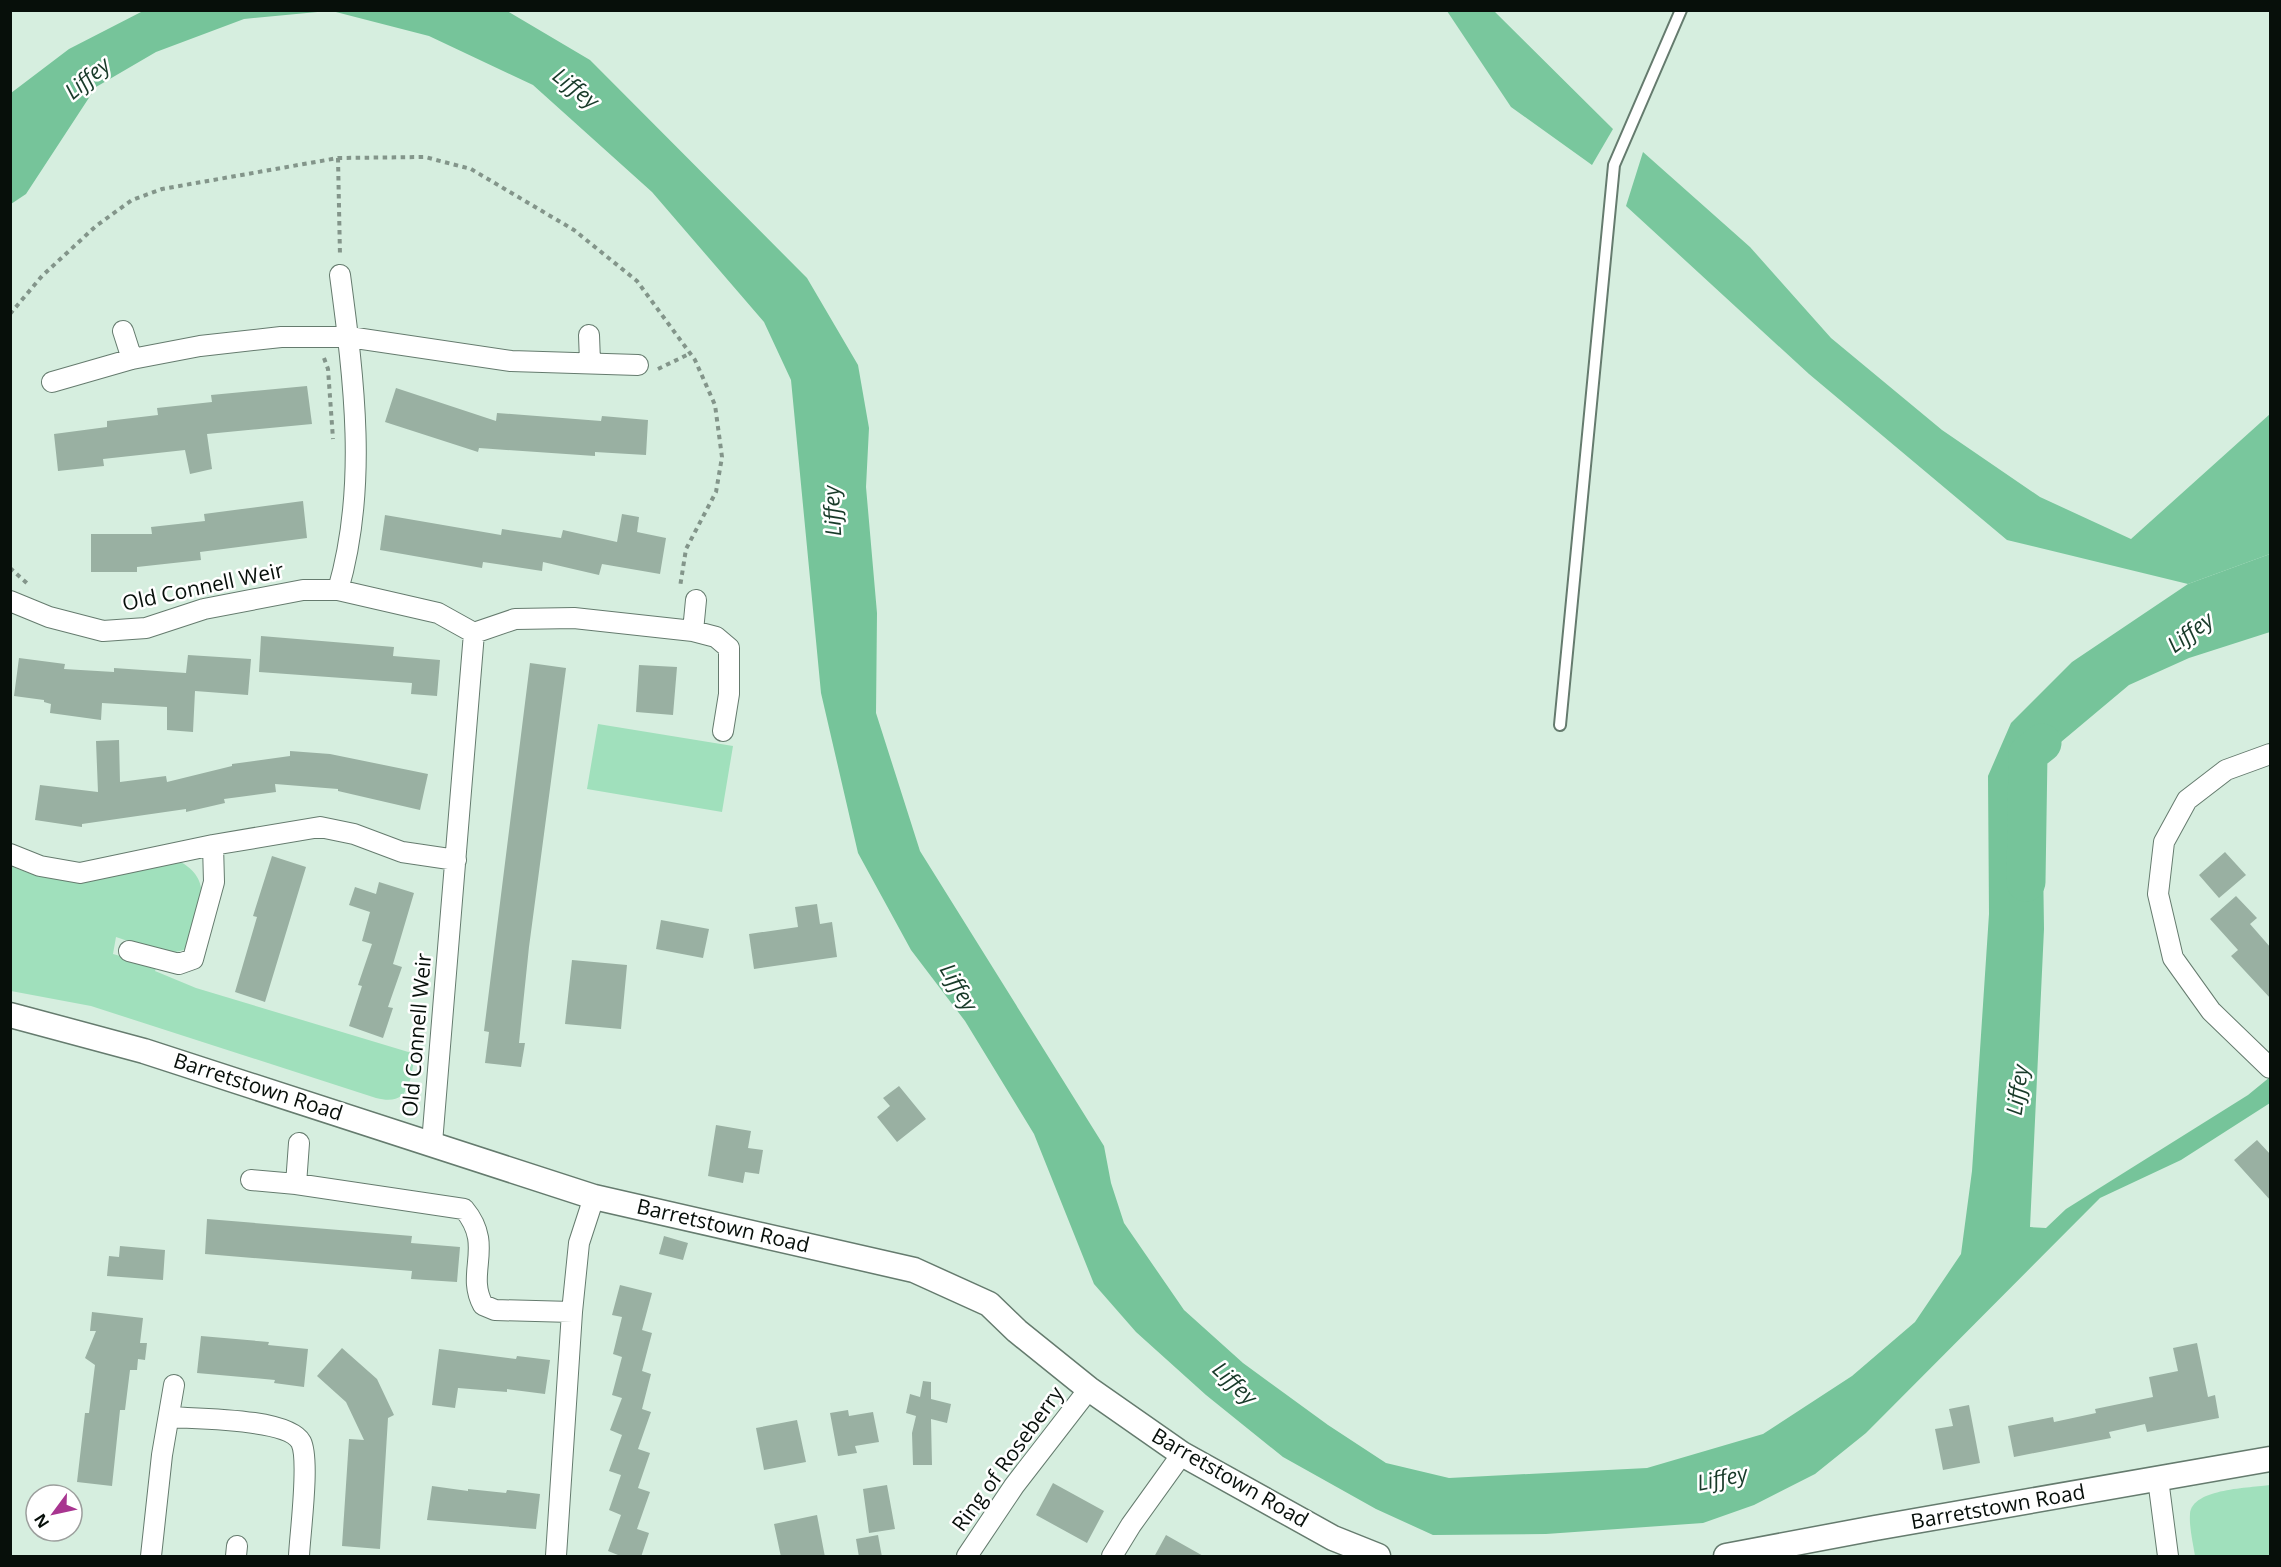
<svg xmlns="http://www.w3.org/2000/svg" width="2281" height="1567" font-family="'Open Sans',sans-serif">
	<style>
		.green { fill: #a0e0bc }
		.forest { fill: #79c79d }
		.water { fill: #76c49a }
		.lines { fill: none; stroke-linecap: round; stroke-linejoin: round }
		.river { stroke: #76c49a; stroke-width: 39 }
		.building { fill: #99b0a2 }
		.service-casing { stroke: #657b6e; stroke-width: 14 }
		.minor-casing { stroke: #657b6e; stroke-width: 22 }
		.tertiary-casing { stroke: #657b6e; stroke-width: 27 }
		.path { stroke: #83958a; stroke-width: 4; stroke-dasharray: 4.5 4.5; stroke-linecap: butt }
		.service { stroke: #fff; stroke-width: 10 }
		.minor { stroke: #fff; stroke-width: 20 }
		.tertiary { stroke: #fff; stroke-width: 24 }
		.labels { text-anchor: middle; stroke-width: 5; stroke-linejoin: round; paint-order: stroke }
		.street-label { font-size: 21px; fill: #070f0a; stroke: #fff }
		.water-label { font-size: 22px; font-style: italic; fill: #183a29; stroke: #fff }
	</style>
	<rect width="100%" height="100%" fill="#d6eedf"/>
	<path class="green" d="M598,724L733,746L722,812L587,789Z
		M179,861C218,882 197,915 187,948C168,960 136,943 116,937L113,954L157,966L155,971L196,988L415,1054C410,1080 411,1107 376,1098L91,1006L11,991L10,866L37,876L76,882Z
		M2270,1485V1556H2195C2193,1543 2189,1527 2190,1514C2192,1488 2251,1488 2270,1485Z"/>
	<path class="forest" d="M1447,11H1494L1613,129L1592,165L1511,107Z
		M1643,152L1750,247L1831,338L1942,430L2040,497L2131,539L2270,414V554L2188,584L2007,540L1809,374L1626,206Z"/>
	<path class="water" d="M143,11H328L244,19L156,52L96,87L26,194L11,204V93L69,49Z
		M332,11H507L590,60L807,278L858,365L869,428L866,487L877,613L876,713L920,851L1104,1146L1111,1183L1124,1223L1184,1310L1243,1363L1328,1425L1386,1463L1449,1478L1647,1468L1763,1434L1852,1376L1915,1322L1961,1254L1972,1171L1989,914L1988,776L2011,723L2072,662L2188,584L2270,554V632L2189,658L2129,685L2061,742L2019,800L2022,821L2043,860L2044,929L2030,1227L2046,1228L2066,1209L2248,1095L2270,1077V1103L2181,1160L2100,1198L1866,1433L1815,1474L1754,1505L1703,1523L1546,1534L1433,1535L1376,1509L1283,1457L1206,1395L1136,1332L1094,1284L1034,1134L965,1021L911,950L858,853L821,693L791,380L764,322L652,192L533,85L429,36Z"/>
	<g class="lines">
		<path class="river" d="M2026,882L2028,754L2042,743"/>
	</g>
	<path class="building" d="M307,386L312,424L207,434L212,469L190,474L185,450L103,459L104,466L58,471L54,434L107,427V421L158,415L157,408L212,402L211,395Z
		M396,388L496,421L497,413L601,421L602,416L648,420L646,455L595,452V456L479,448L478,452L385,422Z
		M303,501L307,538L200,552L201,560L137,567V572H91V534H152L151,527L205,521L204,514Z
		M622,514L639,517L637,532L666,538L660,574L602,564L599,575L543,562L542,571L483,562L482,568L380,550L385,515L501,535L502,529L561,538L563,530L617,542Z
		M261,636L394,647L393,656L440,660L437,696L411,694L412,683L259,672Z
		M188,655L251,659L248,695L195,691L193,732L167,730V707L102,703L101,720L50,713L51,704L44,702V700L14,696L19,658L65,664L64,669L114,672V668L186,673Z
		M530,663L566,668L529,947L519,1043H525L521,1067L485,1063L489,1032L484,1031Z
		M639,665L677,667L673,715L636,712Z
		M119,740L120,782L166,776L167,782L232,766V764L290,756V751L330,754L428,774L420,810L338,791V789L275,784L276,792L224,799L225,803L186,812V809L82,824V827L35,820L40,785L98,792L96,741Z
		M2225,852L2246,875L2219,898L2199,875Z
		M272,856L306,867L265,1002L235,992L257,917L253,916Z
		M379,882L414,893L393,964L402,967L388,1007L393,1008L383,1038L349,1026L362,986L358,985L372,944L362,941L370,912L349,905L355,887L376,894Z
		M2236,896L2257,918L2250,924L2271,948V999L2231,956L2238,950L2210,919Z
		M817,904L820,924L832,922L837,957L754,969L749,934L798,927L795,907Z
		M661,920L709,929L703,958L656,949Z
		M572,960L627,965L621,1029L565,1024Z
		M899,1086L926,1119L897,1142L877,1117L890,1106L883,1098Z
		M716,1125L751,1131L748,1148L763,1150L759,1174L745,1172L743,1183L708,1176Z
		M2257,1140L2271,1155V1201L2234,1160Z
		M207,1219L412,1236L411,1243L460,1247L457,1282L411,1279L412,1271L205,1254Z
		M664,1236L688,1243L683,1260L659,1254Z
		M120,1246L165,1250L163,1280L107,1276L109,1256L119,1257Z
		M620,1285L652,1293L642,1330L652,1333L642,1371L651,1374L642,1409L651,1412L638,1449L650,1453L638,1488L650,1492L637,1529L649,1533L641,1557H623L608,1551L621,1515L609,1510L621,1475L609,1471L622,1435L610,1430L622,1398L612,1395L622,1357L613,1354L622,1317L612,1315Z
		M92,1312L143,1318L140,1343H147L145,1360L138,1359L137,1370H130L125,1410H120L112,1486L77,1482L85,1413H89L95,1365L85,1358L96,1331H90Z
		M201,1336L269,1342L268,1345L308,1349L304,1387L274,1383L275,1380L197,1373Z
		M2197,1343L2208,1397L2215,1395L2219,1418L2147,1432L2145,1424L2109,1432L2111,1438L2014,1457L2008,1426L2053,1417L2054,1422L2096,1413L2095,1409L2153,1397L2149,1377L2178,1371L2173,1348Z
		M342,1348L377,1379L394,1415L388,1418L380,1549L342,1546L349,1439L364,1440L346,1402L317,1376Z
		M439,1349L516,1359L517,1356L550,1360L545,1394L507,1389V1392L458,1388L455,1408L432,1405Z
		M923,1381L931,1382V1399L951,1404L947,1423L931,1419L932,1465H913L912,1433L916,1416L906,1413L910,1394L920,1397Z
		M1969,1405L1980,1463L1943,1470L1935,1429L1953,1426L1949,1409Z
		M848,1410L849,1416L873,1412L879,1442L855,1446L857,1453L838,1456L830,1413Z
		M797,1420L806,1462L764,1470L756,1428Z
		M1053,1483L1104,1511L1087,1543L1036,1515Z
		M887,1485L895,1529L869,1533L863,1489Z
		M432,1486L468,1491V1489L506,1493L507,1490L540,1494L536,1529L427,1520Z
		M817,1515L825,1557H781L774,1524Z
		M878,1535L882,1557H859L856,1539Z
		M1166,1535L1205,1557H1154Z"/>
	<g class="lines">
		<g class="service-casing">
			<path id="service" d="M1560,725L1614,165L1681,10"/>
		</g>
		<g class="minor-casing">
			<path id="minor" d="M123,331L132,359
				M589,335L590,362
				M52,382L132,359L200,346L281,337H349L511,361L638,365
				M338,590C368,487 354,380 340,275
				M10,601L49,617L103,631L146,628L204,609L303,590H338L438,613L474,633L515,619L574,618L693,631L716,637L729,648V694L723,731
				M693,631L696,600
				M2270,754L2226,770L2187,800L2164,842L2158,894L2173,958L2211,1011L2270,1068
				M10,854L40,866L80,873L213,845L320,827L354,834L402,852L456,860
				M129,951L179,964L193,959L214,882L213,845
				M432,1143L474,633
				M251,1180L296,1184L464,1209C495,1246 465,1272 483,1305L495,1310L572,1312
				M296,1184L299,1143
				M169,1417C196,1419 288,1418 301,1442C310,1460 300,1533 299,1556
				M2158,1479L2168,1556
				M151,1556L162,1455L174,1385
				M236,1556L237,1546
				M556,1556L572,1312L579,1243L594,1197
				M967,1556L1014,1486L1089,1389
				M1112,1556L1131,1525L1182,1454"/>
		</g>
		<g class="tertiary-casing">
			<path id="tertiary" d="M10,1015L144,1051L594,1197L914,1270L989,1304L1017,1331L1089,1389L1182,1454L1333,1538L1378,1556
				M1726,1556L1875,1528L2270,1459"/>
		</g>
		<path class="path" d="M338,158L340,256
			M10,314L42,276L96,226L132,200L162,189L338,158L425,157L471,169L574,230L637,281L695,360L715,405L722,457L716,492L686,549L680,587
			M324,358L328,369L333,439
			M658,369L691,353
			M10,568L30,586"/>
		<use href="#service" class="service"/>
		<use href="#minor" class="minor"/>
		<use href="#tertiary" class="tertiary"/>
	</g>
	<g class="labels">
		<g class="street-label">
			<text transform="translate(203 587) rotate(-12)" y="7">Old Connell Weir</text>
			<text transform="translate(417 1035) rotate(-85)" y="7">Old Connell Weir</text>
			<text transform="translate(258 1087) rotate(18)" y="7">Barretstown Road</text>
			<text transform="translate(723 1226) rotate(13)" y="7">Barretstown Road</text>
			<text transform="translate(1008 1459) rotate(-54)" y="7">Ring of Roseberry</text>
			<text transform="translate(1230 1478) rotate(30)" y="7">Barretstown Road</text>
			<text transform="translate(1998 1507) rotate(-10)" y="7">Barretstown Road</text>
		</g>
		<g class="water-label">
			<text transform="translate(87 78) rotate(-40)" y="8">Liffey</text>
			<text transform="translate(576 88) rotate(38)" y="8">Liffey</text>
			<text transform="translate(832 511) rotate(-93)" y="8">Liffey</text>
			<text transform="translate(2190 632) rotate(-37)" y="8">Liffey</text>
			<text transform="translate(959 987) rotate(59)" y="8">Liffey</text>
			<text transform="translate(2017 1090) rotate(-82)" y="8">Liffey</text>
			<text transform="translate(1235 1383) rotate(44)" y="8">Liffey</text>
			<text transform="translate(1722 1478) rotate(-12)" y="8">Liffey</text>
		</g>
	</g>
	<rect width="2281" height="1567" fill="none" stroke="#070f0a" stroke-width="24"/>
	<g transform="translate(54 1513) rotate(237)"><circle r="28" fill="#ffffff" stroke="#9c9f9d" stroke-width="1.5"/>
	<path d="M0-4.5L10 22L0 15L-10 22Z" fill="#a83590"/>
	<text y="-9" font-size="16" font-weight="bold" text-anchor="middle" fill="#070f0a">N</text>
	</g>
</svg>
